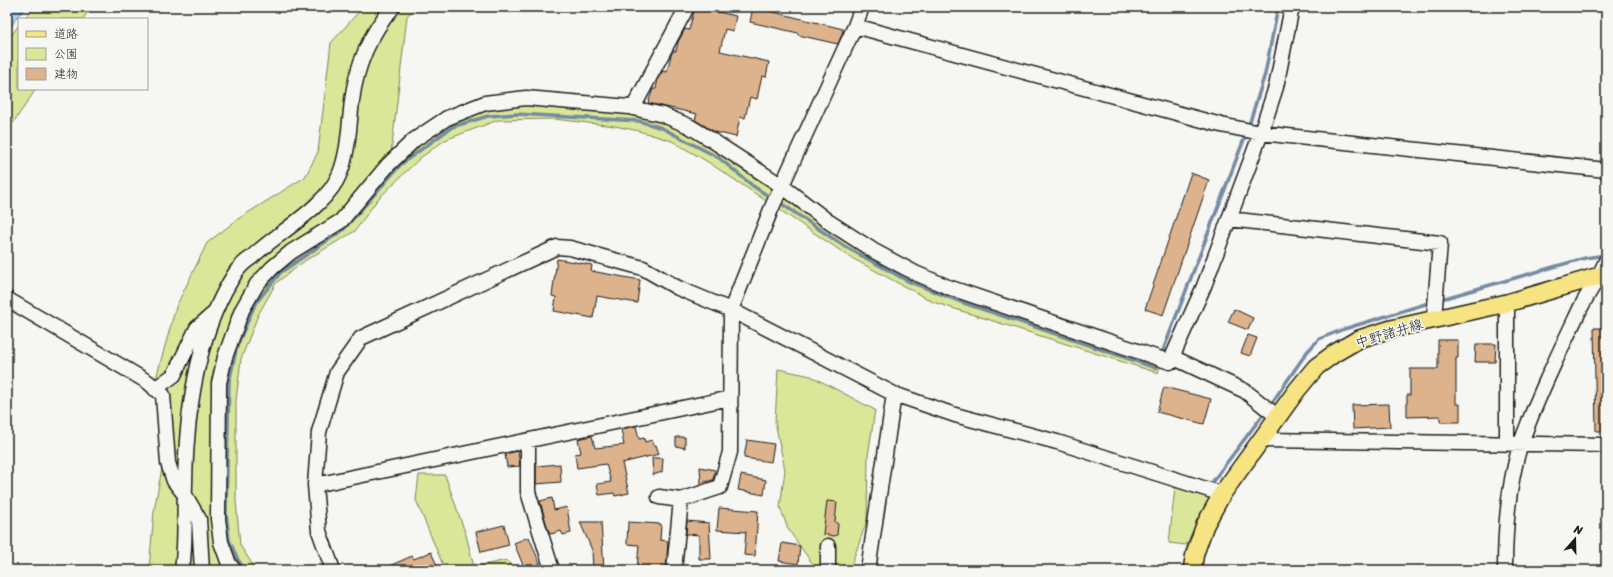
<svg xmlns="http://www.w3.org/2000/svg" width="1613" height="577" font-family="Sriracha,'Klee One',sans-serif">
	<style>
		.green { fill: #dae799; stroke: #7b825a }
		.water { fill: #b0d5f9; stroke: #758ba1 }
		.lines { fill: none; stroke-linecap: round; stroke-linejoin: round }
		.stream { stroke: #758ba1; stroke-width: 3.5 }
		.building { fill: #dcb38d; stroke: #1c1c1c }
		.minor-casing { stroke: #1c1c1c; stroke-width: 17 }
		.major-casing { stroke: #1c1c1c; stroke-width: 20 }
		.minor { stroke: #f6f6f2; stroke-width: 14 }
		.major { stroke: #f6e381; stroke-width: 17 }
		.labels { text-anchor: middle; stroke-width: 3.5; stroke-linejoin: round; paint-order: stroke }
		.street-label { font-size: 14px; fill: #1c1c1c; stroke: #f6f6f2 }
	</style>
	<rect width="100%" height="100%" fill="#f6f6f2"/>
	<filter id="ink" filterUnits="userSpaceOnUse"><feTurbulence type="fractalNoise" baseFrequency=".025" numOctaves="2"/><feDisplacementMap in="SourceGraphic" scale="8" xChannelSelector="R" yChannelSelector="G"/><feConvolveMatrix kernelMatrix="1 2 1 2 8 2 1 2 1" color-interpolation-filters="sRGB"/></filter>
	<g filter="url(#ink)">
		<path class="green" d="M34,7H91L83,19H24Z
			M363,7H416L407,16L391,154L334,219L275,257L239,302L212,396V485L220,535L221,383L226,362L255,288L279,262L291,252L324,233L346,215L399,154L457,118L485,103L519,99L633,108L663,115L689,126L779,184L831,224L929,282L1162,359L1158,373L933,302L850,257L708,162L672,141L639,131L615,126L554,119L498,120L445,140L420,158L377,200L355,231L306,260L276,283L258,315L241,359L236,400V501L240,545L256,570H234L229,564L222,546L225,567L228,570H149L154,511L171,420L169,398L156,378L176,307L207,243L238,219L305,177L318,152L331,43Z
			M19,25V89H36L7,132V41Z
			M778,369L811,376L875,410L868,456L867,520L850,569L817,570L788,529L780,507L785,470L775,422Z
			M419,475H445L466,535L474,567L507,560L514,570H445L416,500Z
			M1175,487L1210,497L1186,545L1169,543Z"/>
		<path class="water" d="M7,7H26L16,18L7,35Z"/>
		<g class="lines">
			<path class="stream" d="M1248,128L1265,74L1278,7
				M779,202L844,246L908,281L964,303L1156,368L1159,362
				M1438,300L1585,258L1606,255
				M1161,356L1246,134
				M1269,407L1307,352L1319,339L1344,329L1432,302
				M1213,481L1265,412
				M245,570L238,560L229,540L226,512L229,382L237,346L255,304L281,272L343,230L401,164L452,127L488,116L517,114L639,121L662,128L719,158L753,186L773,199"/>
		</g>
		<path class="building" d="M695,7L736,16L733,31L725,29L720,51L769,62L766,77L762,76L757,99L750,97L745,118L740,117L736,137L715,132L695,120L697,114L648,103L653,89H656L658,78L663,71L667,72L671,55L673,51H676L678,42L685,29L689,30Z
			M753,7L843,29L842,34L838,44L798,35V33L750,22Z
			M1191,173L1209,180L1163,315L1145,309Z
			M557,259L592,265L591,271L640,280L637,303L597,296L593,318L554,311L556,297L552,296Z
			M1234,309L1253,318L1248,330L1228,322Z
			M1594,328H1606V431H1596Z
			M1248,335L1257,338L1250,356L1241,353Z
			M1438,340H1458V358H1456V404H1460V422H1440V416L1407,417V395H1410V369H1438Z
			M1476,344H1496L1495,362H1475Z
			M1164,387L1211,399L1204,424L1157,412Z
			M1389,404L1390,427L1353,429L1352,405Z
			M636,426L639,439L644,438L645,442L652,440L654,445H656L659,454L622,463L629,493L615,496L614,493L599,495L597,484L611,482L606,464L577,468L575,454L581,453L578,439L592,436L595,448L624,445L621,429Z
			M676,437H685V448L676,446Z
			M747,440L774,444L771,462L744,458Z
			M518,451L520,466L507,467L505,454Z
			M652,458H663L662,472L653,475Z
			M560,464L561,482L536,484V466Z
			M700,467L715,470L713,480L701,483Z
			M741,475L766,480L764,495L738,490Z
			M552,498L554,510L567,507L571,533L563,535L561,531L551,534L548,530L540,501Z
			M827,501L837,502L835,522L838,524L837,535L834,536L823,534Z
			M719,508L758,511L755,556L744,555L746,532L717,530Z
			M687,521L709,523L711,559H699V535L686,534Z
			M580,522H601L604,569H593L592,550Z
			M628,522L661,524L660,540L668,541L666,570H637L639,545L627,544Z
			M504,525L509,545L481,552L476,532Z
			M529,537L540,564L525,570L514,543Z
			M782,543L800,546L798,564L779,561Z
			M431,552L439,570H380L412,556L414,559Z"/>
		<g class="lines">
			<g class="minor-casing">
				<path id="minor" d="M855,26L1221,125L1261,133L1606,170
					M633,108L687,7
					M1229,219L1440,243L1434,319
					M7,299L148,382L163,395L168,463L174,481L185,495L199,519L202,570
					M1172,357L1245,391L1278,417
					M155,389L174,375L197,328L212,315
					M1261,440L1606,445
					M528,441V492L552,570
					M1507,443V303
					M315,485L730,398
					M659,497L681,500L720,487L730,452L731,310L772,207L855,26L862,7
					M828,546V570
					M182,570C186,542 184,513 185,485C186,414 196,333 236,272C240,266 246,261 252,257C278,232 327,207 340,173C349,150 349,125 352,101C356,67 370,33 393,7
					M234,570L229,564L221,542L218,519L219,383L225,357L242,310L257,284L272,268L291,252L341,221L388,165L414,140L447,118L485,103L526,98L629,107L663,115L689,126L707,137L782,186L829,222L874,251L915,273L948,287L1170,362L1204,286L1261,133L1276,87L1292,7
					M333,570L319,531L315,485L319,432L337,372L361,338L557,247L570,248L643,268L678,288L731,310L894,394L955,415L1057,442L1222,494
					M674,570L681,500
					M868,570L894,394
					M1505,570C1505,528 1508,483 1521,443C1537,398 1559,353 1580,309C1588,293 1599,278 1606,261"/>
			</g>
			<g class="major-casing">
				<path id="major" d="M1192,570L1195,553L1205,525L1222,494L1297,390L1316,367L1335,353L1359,339L1391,329L1507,303L1606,274"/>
			</g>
			<use href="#minor" class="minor"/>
			<use href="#major" class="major"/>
		</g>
	</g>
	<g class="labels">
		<g class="street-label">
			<text transform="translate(1389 333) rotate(-17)" y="5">中野諸井線</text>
		</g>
	</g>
	<rect width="1613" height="577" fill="none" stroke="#f6f6f2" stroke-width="24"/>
	<rect x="12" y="12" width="1589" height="553" fill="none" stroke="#1c1c1c" stroke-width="1.5" filter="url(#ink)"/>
	<rect x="18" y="18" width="130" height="72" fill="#f6f6f2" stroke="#9f9f9c"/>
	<rect x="26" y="31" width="20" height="6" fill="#f6e381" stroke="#9f9f9c"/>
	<text x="54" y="38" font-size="12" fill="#1c1c1c">道路</text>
	<rect x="26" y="48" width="20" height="12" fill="#dae799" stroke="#9f9f9c"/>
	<text x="54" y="58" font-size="12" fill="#1c1c1c">公園</text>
	<rect x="26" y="68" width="20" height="12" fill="#dcb38d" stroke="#9f9f9c"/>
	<text x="54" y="78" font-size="12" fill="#1c1c1c">建物</text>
	<g transform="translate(1575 539) rotate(20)" stroke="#f6f6f2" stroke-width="3" paint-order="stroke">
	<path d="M0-3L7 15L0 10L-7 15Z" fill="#1c1c1c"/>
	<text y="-6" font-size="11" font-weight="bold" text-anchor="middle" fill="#1c1c1c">N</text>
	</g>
</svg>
